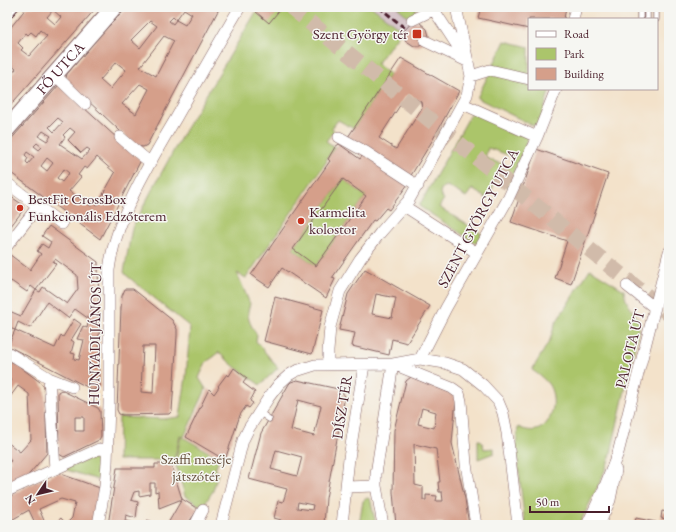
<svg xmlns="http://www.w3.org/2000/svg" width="676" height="532" font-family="'EB Garamond',serif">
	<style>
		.industrial { fill: #d2bec4 }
		.green { fill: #abc56b; stroke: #7a724b; fill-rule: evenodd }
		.building { fill: #d59f8a; fill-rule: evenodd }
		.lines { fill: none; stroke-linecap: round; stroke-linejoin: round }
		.secondary-tunnel { stroke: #d1bbaa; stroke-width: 16; stroke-dasharray: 16 8; stroke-linecap: butt }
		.lane-casing { stroke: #856363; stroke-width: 7 }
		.street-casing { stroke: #856363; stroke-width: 12 }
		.secondary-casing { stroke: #856363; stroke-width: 18 }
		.lane { stroke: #fff; stroke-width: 5.5 }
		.street { stroke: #fff; stroke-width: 11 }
		.secondary { stroke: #fff; stroke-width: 16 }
		.tram { stroke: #4a1f2b; stroke-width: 1 }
		.rail { stroke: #4a1f2b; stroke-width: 3; stroke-dasharray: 6 3; stroke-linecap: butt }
		.poi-dot { fill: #c8321e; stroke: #f6f6f2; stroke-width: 1.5 }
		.labels { text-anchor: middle; stroke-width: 3; stroke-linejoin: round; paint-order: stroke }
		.poi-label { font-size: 15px; fill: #4a1f2b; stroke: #f6f6f2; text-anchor: start }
		.street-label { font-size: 15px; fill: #4a1f2b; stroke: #f6f6f2 }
		.park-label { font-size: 15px; fill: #67513e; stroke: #f6f6f2 }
	</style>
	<rect width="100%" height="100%" fill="#f6f6f2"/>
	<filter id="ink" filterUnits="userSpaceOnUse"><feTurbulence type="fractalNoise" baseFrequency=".025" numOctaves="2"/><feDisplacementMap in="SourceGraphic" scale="8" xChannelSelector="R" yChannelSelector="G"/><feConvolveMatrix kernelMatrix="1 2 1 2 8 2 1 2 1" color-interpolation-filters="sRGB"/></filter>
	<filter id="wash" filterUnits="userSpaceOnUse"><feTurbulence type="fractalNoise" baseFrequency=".012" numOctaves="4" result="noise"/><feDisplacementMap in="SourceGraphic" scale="16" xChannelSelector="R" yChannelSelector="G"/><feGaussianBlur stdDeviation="0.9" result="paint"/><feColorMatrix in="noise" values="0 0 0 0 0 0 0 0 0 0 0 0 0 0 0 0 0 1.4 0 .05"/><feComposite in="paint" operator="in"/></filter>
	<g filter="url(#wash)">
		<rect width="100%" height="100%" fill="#f3e2ca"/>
		<path class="industrial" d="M372,7H397L411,19L419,22L427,29L429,36L420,46H414L405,40L404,31Z"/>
		<path class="green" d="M282,7H372L402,30L377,64L390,74L354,129L338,120L332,128L334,131L326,141L335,147L326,160L327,161L246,278L237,273L250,304C245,316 250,324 257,335L256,341L278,368L260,385L235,367L218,352L215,356L206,362L199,378L206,389L184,437L180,436L174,460H118L119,417L163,419L180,417L186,377L190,327L126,275L124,272L132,228L152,190L185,130L256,12Z
			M397,7H417L411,19Z
			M505,41L529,47V89H550L540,123L534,126L477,98Z
			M473,110L529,136L508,187L495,181L490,195L486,196V198L472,189L466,197L447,186L442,188L440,192L441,196L444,199L439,207L482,234L477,244L419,206ZM488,148L514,157L510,167L485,158Z
			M343,179L366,196L316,266L293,249Z
			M590,269L624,290C625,304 632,308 638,319C639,322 638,328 638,332L610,457L601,480L579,525H525L516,446L518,427C524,430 533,432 539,429C554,422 557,398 549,385C545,379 538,374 532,370L550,340L555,324Z
			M181,436L212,454L219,459L215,469L218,473L213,491L203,506L199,505L185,496L175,462Z
			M478,440H480L483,444L484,449L494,448V453L478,459Z
			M91,458L101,461L103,464L101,481L64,469Z
			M367,498L370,499L371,502L376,525H359L363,501Z"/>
		<g id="blocks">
			<path class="building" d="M27,7H97L7,109V80L16,69L10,64L7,68V32ZM53,10L61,17L55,24L47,17ZM40,30L47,36L29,56L21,50L23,48L18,43L26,33L28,35L31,32L36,36Z
				M128,7H220L147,145L143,147L136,146L68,82L66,78L67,74L101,34ZM184,9L192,14L185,25L176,20L173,24L169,21L173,17L176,20ZM150,21L157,26L140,48L131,40ZM164,36L174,41L156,76L140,67ZM116,62L126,70L110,89L100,80ZM140,84L149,89L136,114L122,104Z
				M261,7H282L269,23L256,12Z
				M481,7H566L564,19H529V29L478,18Z
				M413,21L419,22L427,29L429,36L420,46H414L405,40L404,31Z
				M401,58L459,91L432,141L410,177L348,137ZM410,95L421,102L422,108L396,149L379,138L406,96Z
				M59,85L141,160L100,239L7,170V144ZM58,118L63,122L54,132L49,127ZM70,128L75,132L68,140L81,153L87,148L90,150L82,159L60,144L65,137L63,135ZM43,131L51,136L47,141L39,136ZM37,143L42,147L39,150L34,146ZM27,152L34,157L28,164L26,162L28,158L25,155ZM97,157L115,173L97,205L93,201L91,206L69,191L81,177L78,175L84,167L87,169ZM47,158L53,163L47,171L41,166ZM64,169L69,173L62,182L57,178Z
				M339,144L360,159L364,153L408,184L389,210L386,208L375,221L373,220L332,278L335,279L326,298L282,268L269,287L251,275L330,161L328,159L335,147ZM343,179L366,196L316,266L293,249Z
				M536,149L608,174L571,284L555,278L567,241L511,222Z
				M7,194L23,205L24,209L7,231Z
				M49,226L98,262L100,387L93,390L8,346L15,330L7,327L8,320H7V310L21,316L36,290L31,286L27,292L11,281L7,288V256L9,254L30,270L41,254L37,251L42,244L48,248L51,242L42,236ZM55,259L77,275L78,289L67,304L43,287L40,292L36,290L56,264L53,262ZM47,302L68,318L75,309L89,319L87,328L83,326L77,339L84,340L79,360L74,359L75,354L71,353L74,342L71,340L81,324L74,319L63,337L61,335L55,348L15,330L18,322L30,328Z
				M365,269L430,306L407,343L392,339L389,355L352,346L355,333L339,330L348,294ZM376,294L396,298L392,318L372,314Z
				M125,289H133L172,320L177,329V336L172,411L169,414L122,415L119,414L117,410L121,308L122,296ZM143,346H155L153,393L141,392Z
				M275,297L323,310L312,354L264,341Z
				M7,360L16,364L40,382L44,387L45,392L47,453L25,479L7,486V463L11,461L7,456V442L20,452L31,440L29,394L18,386L7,401V385L11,380L7,377Z
				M234,368L247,378L243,383L255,392L250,401L253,403L249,408L246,406L240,415L225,460L186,437L209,389L214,394L219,387L218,386L227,374L229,376Z
				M411,377L453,394L456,399L452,443L465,499L469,525H443V523H428V525H396L393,492L394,430L406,381ZM422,408L436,412L434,428L418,424ZM414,444L436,449L440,482H438L439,492H442L443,501H436L437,496L426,495V500H423V487L415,485Z
				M297,380L338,389L341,391L345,396L326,498L324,525H279L281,520L274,518L278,501L283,502L287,489L249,479L261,433L289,384L291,382ZM298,400L321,406L314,436L291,430ZM276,450L302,457L297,476L271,469ZM298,502L313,505L312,510L297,508Z
				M61,390L98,408L100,411L101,436L99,440L64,457L59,454L58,392ZM75,417H84V431H75Z
				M155,464H171L182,499L159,508L158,491L155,492V483H150V494L139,496V491L134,492L131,500L138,502L136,518L126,515L125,521L144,525H108L117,468H155Z
				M58,473L100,488L93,525H55L54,524L61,518L66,524L72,518L75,503L61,499L39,509L46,525H36L29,510L8,522L10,525H7V498L33,483Z
				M182,499L198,509L187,525H167Z
				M668,505L669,525H665L666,519L661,518L662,511L667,512Z
				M636,518L656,522L655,525H634Z
				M147,520L157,523L156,525H146Z"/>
		</g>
	</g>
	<g filter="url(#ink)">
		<use href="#blocks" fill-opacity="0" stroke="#856363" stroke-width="1"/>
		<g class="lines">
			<path class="secondary-tunnel" d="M291,7L669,314"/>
			<g class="lane-casing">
				<path id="lane" d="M7,17L16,7
					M640,19V7
					M647,19V7
					M656,19V7
					M259,412L269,419"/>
			</g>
			<g class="street-casing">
				<path id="street" d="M432,7L464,56
					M573,19L576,7
					M412,20L439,7
					M425,41L467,61
					M55,75L85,104
					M471,76L490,70L529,79
					M463,104L537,137
					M120,137L142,156L150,162
					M339,137L366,152L418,186
					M7,183L62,224
					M404,206L477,253
					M7,246L38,206
					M627,286L655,308
					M7,352L49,378L72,387
					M420,359L446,308L508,199L537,137L556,89
					M393,364L452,388L459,393L461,401L466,464L476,525
					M328,365V351L330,327L340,291L360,259L380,233L409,200L467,95L471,76L456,7
					M49,378L55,469
					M346,487L376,486
					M7,491L99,449L107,450
					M98,525L105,486L107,463L109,404V270C115,219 150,162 176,118C197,81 218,44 240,7
					M195,525L203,510
					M221,525L239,456L243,440L249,428L269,397L279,384L289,375L296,371L315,365L393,364L420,359L445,363L463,369L483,385L498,401L503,413L507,433L518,525
					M342,525L349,458L364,365
					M383,525L376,486V474L393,364
					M587,525L603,491L618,453L669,252
					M599,525L610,500L616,470"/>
			</g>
			<g class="secondary-casing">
				<g id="secondary">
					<path id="s1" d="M7,129L114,7"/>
				</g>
			</g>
			<use href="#lane" class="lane"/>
			<use href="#street" class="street"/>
			<use href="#secondary" class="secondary"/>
			<path class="tram" d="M7,22L20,7"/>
			<path class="rail" d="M379,7L406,29"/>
		</g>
	</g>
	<g class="poi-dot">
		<rect x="412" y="29" width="10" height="10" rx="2"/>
		<circle cx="20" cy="208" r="4"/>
		<circle cx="301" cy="221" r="4"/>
	</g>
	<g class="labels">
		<g class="poi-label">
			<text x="408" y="39" text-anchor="end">Szent György tér</text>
			<text x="28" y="204">BestFit CrossBox<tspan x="28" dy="17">Funkcionális Edzőterem</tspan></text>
			<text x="309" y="217">Karmelita<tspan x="309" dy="17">kolostor</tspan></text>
		</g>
		<g class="street-label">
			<text dy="5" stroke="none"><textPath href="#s1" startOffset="81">FŐ UTCA</textPath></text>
			<text transform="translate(478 218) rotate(-62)" y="5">SZENT GYÖRGY UTCA</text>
			<text transform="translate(95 334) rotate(-89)" y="5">HUNYADI JÁNOS ÚT</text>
			<text transform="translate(630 349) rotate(-76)" y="5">PALOTA ÚT</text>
			<text transform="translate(342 407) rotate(-81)" y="5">DÍSZ TÉR</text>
		</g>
		<g class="park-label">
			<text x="196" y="464">Szaffi meséje<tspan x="196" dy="17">játszótér</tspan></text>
		</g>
	</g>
	<rect width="676" height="532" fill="none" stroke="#f6f6f2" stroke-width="24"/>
	<rect x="528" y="18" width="130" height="72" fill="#f6f6f2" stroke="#b1a0a2"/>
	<rect x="536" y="31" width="20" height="6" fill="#ffffff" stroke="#b1a0a2"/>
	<text x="564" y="38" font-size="12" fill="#4a1f2b">Road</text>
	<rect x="536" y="48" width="20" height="12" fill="#abc56b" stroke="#b1a0a2"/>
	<text x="564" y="58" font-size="12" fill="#4a1f2b">Park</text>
	<rect x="536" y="68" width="20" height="12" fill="#d59f8a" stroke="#b1a0a2"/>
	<text x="564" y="78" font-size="12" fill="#4a1f2b">Building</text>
	<g transform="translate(38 494) rotate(235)" stroke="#f6f6f2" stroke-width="3" paint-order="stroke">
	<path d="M0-3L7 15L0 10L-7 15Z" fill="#4a1f2b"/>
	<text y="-6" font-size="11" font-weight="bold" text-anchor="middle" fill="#4a1f2b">N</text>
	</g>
	<path d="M530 506v6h79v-6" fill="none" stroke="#4a1f2b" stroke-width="2"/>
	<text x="536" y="506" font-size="12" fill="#4a1f2b" stroke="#f6f6f2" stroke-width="3" paint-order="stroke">50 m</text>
</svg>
